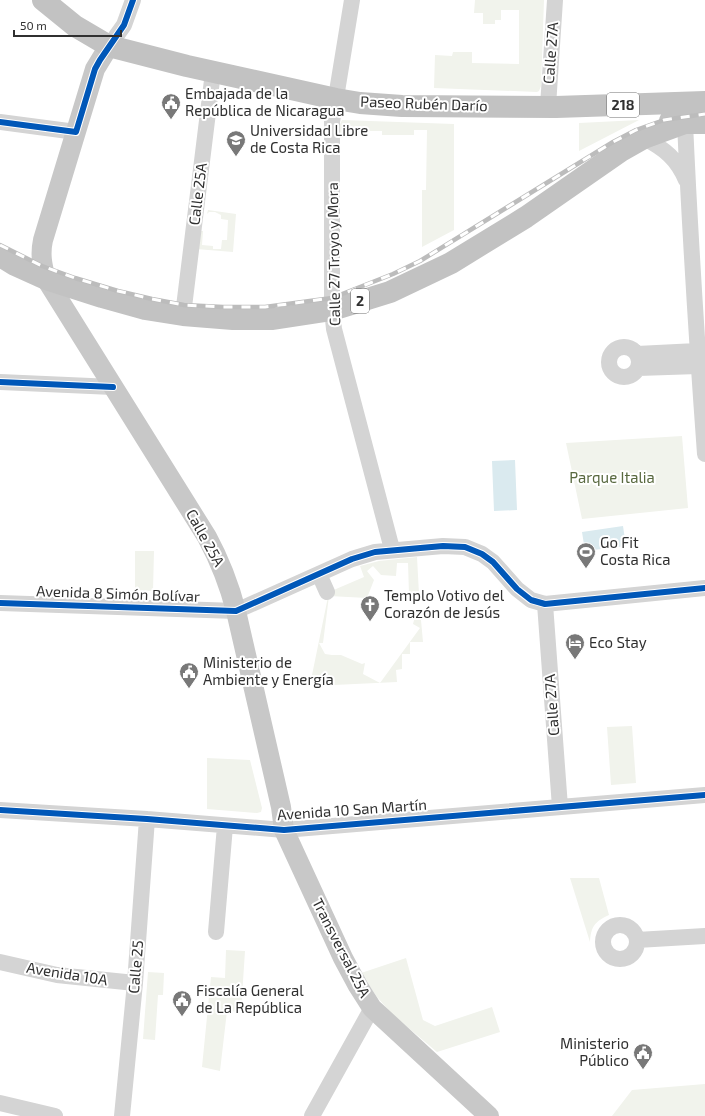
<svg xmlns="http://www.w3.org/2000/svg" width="705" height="1116" font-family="'Exo 2',sans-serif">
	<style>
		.green { fill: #f1f3ec }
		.water { fill: #daeaef }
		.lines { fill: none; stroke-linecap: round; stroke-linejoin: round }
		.minor { stroke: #d4d4d4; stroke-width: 16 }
		.major { stroke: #c8c8c8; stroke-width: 20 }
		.highway { stroke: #c2c2c2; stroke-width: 22 }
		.rail-casing { stroke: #bcbcbc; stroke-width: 4.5 }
		.rail { stroke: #fff; stroke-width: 3; stroke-dasharray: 9; stroke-linecap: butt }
		.cycleway-casing { stroke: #fff; stroke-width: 8 }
		.cycleway { stroke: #0057b8; stroke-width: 6 }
		.labels { text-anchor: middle; stroke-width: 4; stroke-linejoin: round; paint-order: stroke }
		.shield { fill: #fff; stroke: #6e6e6e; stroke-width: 1 }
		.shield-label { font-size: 14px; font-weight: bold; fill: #303030 }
		.street-label { font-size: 15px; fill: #303030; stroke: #fff }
		.poi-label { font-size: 15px; fill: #303030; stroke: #fff; text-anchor: start }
		.park-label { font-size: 15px; fill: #596940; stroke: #fff }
	</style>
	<rect width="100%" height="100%" fill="#fff"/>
	<path class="green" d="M475,0H544L541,86L539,91L537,92L434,88L435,55L452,56L453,52H472V63L519,64V10H501V20H495V24H483V13H474Z
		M342,120L454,124V230L422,247V190H426L427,130H414V135H382V131H359V128H345L344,138H340V124Z
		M639,120L579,151V123Z
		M208,210L236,214L233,252L196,249L198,231H203L202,245L213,246V249H221L222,240H227L228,220L221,219V215L215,212H209L207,214Z
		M682,436L688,508L582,519L566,443Z
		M135,551H154L153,591L135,590Z
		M417,557L419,594H409L408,563H397L396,576L381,575L373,566L367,571L374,580L367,598L329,596L323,643H319L325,654L332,655H341L362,664L365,663L363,674L380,683L420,628L413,624L414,620H421L423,642H410V654H402V669L396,670L397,682L313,686L312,675L329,592L364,577L360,566L379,561Z
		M632,726L636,783L611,785L607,727Z
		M207,758L250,760L262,808L261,812L257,813L207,809Z
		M570,878H599L609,915C594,922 591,927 590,942Z
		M226,950L245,951L241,1012L227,1011L220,1071L202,1067L211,977L225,978Z
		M406,958L423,1020L435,1026L492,1007L500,1032L437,1052L392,1014L377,997L361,973Z
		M148,972L164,973L163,995H158L155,1040L143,1039Z
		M705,1084V1116H612L632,1090Z"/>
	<path class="water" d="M515,460L517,510L494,511L492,461Z
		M623,526L626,546L585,551L582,532Z"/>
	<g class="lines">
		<path class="minor" d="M352,0L332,122V310L334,329L392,549
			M109,46L124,25L133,0
			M548,106L555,0
			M0,122L76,132
			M685,123C690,234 697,344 705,454
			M644,138C665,149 677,159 686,180
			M183,315L213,72
			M609 362a15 15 0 1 1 30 0a15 15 0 1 1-30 0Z
			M637,354L697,351
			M638,368L698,366
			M0,382L113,387
			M319,574L327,592
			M0,603L236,611L352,559L375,552L443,546L465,547L482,554L493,562L517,589L531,600L545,604L705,588
			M545,604L560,807
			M0,810L147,819L284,830L705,795
			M603 942a17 17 0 1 1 34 0a17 17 0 1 1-34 0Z
			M216,932L225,826
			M637,940L705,936
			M0,962L57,975L135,983
			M0,1103L55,1116
			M122,1116L135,983L147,819
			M312,1116L372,1008"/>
		<path class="major" d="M109,46L95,69L43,240C40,254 42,265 46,279L207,537C220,561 229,584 236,611L281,807L284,830L343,958L358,986L372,1008L489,1116"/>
		<path class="highway" d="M43,0L75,26L109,46L187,66L336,99L360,103L402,106L556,107L705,102
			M670,121L685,123H705
			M0,256L15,265L46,279L102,297L145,309L183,315L233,319H273L332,310L390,292L451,263L526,217L621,151L644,138L685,123"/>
		<g class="rail-casing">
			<path id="rail" d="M0,245L42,266L75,278L118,291L152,299L184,305L223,307H265L332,298L393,274L420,261L613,142L636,130L664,120L705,114"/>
		</g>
		<use href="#rail" class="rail"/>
		<g class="cycleway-casing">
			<path id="cycleway" d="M0,122L76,132L95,69L100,60L124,25L133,0
				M0,382L113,387
				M0,603L236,611L352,559L375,552L443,546L465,547L482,554L493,562L517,589L531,600L545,604L705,588
				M0,810L147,819L284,830L705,795"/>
		</g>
		<use href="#cycleway" class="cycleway"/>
	</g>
	<defs>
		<g id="civic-pin" transform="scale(1)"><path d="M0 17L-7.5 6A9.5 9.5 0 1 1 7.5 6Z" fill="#787878" stroke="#fff"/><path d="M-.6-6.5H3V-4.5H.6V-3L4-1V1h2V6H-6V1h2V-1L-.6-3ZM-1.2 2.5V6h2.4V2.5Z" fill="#fff"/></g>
		<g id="university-pin" transform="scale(1)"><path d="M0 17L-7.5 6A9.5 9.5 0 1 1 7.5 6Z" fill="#787878" stroke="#fff"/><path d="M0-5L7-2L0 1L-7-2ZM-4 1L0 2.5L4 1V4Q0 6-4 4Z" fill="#fff"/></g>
		<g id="stadium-pin" transform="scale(1)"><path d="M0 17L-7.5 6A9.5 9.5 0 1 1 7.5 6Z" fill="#787878" stroke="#fff"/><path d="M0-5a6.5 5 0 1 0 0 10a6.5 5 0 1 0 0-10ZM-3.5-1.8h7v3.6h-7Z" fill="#fff"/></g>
		<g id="church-pin" transform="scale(1)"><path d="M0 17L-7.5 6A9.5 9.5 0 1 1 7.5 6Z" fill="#787878" stroke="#fff"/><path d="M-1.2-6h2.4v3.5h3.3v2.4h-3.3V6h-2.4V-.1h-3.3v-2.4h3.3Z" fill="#fff"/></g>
		<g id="hotel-pin" transform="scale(1)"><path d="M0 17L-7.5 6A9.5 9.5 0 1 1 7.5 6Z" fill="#787878" stroke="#fff"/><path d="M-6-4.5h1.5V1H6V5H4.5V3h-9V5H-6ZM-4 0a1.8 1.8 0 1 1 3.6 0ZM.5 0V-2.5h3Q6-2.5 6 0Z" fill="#fff"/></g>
	</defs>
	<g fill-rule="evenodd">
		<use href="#civic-pin" x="171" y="103"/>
		<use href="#university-pin" x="236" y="140"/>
		<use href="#stadium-pin" x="586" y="552"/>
		<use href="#church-pin" x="370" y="605"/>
		<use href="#hotel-pin" x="575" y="643"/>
		<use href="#civic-pin" x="189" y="672"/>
		<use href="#civic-pin" x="182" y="1000"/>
		<use href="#civic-pin" x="643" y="1053"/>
	</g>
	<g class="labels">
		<g class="shield">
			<rect x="607" y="93" width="32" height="24" rx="3"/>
			<rect x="351" y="289" width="18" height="24" rx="3"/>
		</g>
		<g class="shield-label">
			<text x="623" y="110">218</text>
			<text x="360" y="306">2</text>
		</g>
		<g class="street-label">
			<text transform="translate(551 53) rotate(-86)" y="5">Calle 27A</text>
			<text transform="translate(424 104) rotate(2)" y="5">Paseo Rubén Darío</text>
			<text transform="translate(198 194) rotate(-83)" y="5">Calle 25A</text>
			<text transform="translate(334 254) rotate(-91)" y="5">Calle 27 Troyo y Mora</text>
			<text transform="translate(205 538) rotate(61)" y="5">Calle 25A</text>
			<text transform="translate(118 594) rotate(2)" y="5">Avenida 8 Simón Bolívar</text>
			<text transform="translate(552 705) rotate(-94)" y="5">Calle 27A</text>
			<text transform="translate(352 810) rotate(-4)" y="5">Avenida 10 San Martín</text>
			<text transform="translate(341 948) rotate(63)" y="5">Transversal 25A</text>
			<text transform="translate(136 967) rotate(-85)" y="5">Calle 25</text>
			<text transform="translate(67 974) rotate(9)" y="5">Avenida 10A</text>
		</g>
		<g class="poi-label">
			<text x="185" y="99">Embajada de la<tspan x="185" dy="17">República de Nicaragua</tspan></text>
			<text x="250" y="136">Universidad Libre<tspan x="250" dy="17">de Costa Rica</tspan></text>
			<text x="600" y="548">Go Fit<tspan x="600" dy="17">Costa Rica</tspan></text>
			<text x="384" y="601">Templo Votivo del<tspan x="384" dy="17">Corazón de Jesús</tspan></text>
			<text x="589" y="648">Eco Stay</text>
			<text x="203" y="668">Ministerio de<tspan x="203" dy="17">Ambiente y Energía</tspan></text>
			<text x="196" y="996">Fiscalía General<tspan x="196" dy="17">de La República</tspan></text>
			<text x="629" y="1049" text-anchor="end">Ministerio<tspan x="629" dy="17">Público</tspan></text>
		</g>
		<g class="park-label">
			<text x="612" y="483">Parque Italia</text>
		</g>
	</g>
	<path d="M14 30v6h107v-6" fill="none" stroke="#303030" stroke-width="2"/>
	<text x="20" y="30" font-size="12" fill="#303030" stroke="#ffffff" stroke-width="3" paint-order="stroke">50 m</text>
</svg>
